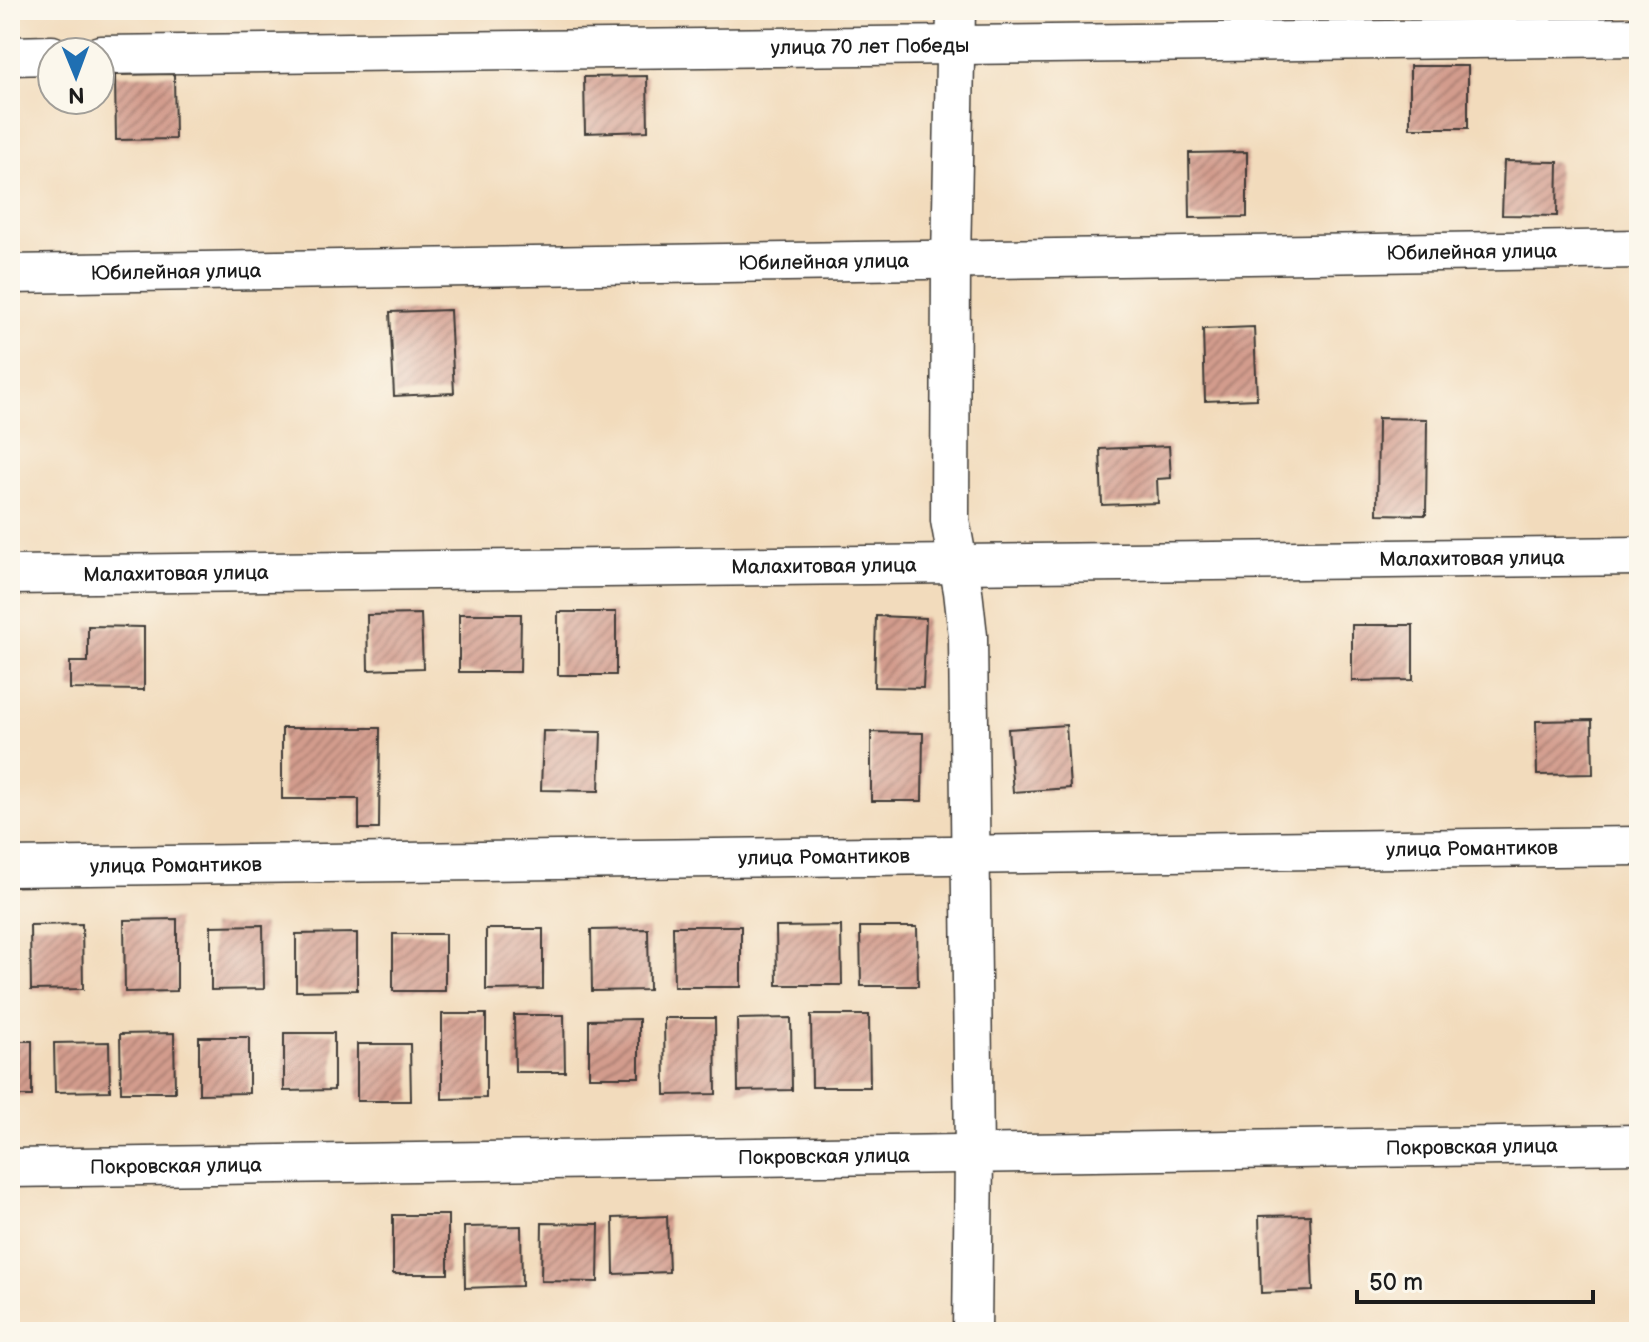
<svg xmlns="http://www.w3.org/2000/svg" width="1649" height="1342" font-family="'Balsamiq Sans',sans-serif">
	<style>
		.building { fill: url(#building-hatch) }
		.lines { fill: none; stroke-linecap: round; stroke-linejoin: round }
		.street-casing { stroke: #3c3934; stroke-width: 41 }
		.street { stroke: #fff; stroke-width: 38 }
		.labels { text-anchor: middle; stroke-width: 6; stroke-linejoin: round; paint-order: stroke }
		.street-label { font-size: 20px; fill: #1c1c1c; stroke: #fbf7ec }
	</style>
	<defs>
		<pattern id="building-hatch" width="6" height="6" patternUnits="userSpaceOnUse" patternTransform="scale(2)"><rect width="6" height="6" fill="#d39c8d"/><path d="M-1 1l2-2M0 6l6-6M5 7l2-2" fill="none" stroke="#aa7e72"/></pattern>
	</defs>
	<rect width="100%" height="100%" fill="#fbf7ec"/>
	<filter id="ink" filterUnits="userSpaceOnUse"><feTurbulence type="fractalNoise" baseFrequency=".0125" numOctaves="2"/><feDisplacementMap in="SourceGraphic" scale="16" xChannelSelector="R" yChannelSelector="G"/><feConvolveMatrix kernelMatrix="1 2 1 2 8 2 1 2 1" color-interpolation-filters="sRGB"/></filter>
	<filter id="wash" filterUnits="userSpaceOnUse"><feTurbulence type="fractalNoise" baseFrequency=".006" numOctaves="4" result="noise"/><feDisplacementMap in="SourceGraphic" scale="32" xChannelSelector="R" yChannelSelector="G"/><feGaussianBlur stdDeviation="1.8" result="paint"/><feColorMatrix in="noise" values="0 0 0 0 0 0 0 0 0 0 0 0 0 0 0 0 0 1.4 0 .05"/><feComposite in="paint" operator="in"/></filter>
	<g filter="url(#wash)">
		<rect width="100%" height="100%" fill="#f2dbbc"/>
		<g id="blocks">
			<path class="building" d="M453,10H492V13H453Z
				M1410,66H1468V128H1410Z
				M174,74L175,139L116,140L115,75Z
				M647,76L648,131L585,133L584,77Z
				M1247,152V217L1190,218L1189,153Z
				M1504,161L1558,162L1557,216L1502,215Z
				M450,310L454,393L394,396L390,312Z
				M1254,327L1257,399L1205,401L1203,329Z
				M1378,418L1427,419L1426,515L1377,514Z
				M1169,446L1171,478L1157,479L1158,503L1102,505L1100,449Z
				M558,612H616V675H558Z
				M421,614L423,668L368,670L367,615Z
				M459,614H521L520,672H459Z
				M876,616L926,618L923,688L874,687Z
				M1352,625H1413V680L1352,681Z
				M88,626L144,627V690L70,689V662H88Z
				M1592,720L1593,774L1537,775L1536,721Z
				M1066,725L1070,788L1013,792L1008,729Z
				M282,728H380L379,829H359V799H282Z
				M543,731L601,732L599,791L541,790Z
				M871,732L923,733L922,801H871Z
				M177,919V991L125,992L124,920Z
				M82,924L83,989L31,990L30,925Z
				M263,925L264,989L211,990V926Z
				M673,926H741V987H674Z
				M841,926L842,985H777L776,927Z
				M860,927H917L918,986H861Z
				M486,929H543V989L486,990Z
				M648,929L649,990L592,991L591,930Z
				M357,933V990L296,991V934Z
				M393,934H445V991H393Z
				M442,1014H486V1098L442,1099Z
				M514,1015H564L565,1072H515Z
				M811,1015H869L870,1087H812Z
				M664,1018H715L716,1094L665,1095Z
				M791,1018L792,1090L738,1091L737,1019Z
				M639,1019V1077H589V1020Z
				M174,1033L175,1092H121L120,1034Z
				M284,1033H334V1090L284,1091Z
				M199,1037H249V1093L199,1094Z
				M10,1041H32V1096H10Z
				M109,1042L110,1091L55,1092L54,1043Z
				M357,1044H410L411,1101H357Z
				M393,1215H448V1274H393Z
				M1310,1215L1313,1291L1261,1293L1259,1216Z
				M667,1216L669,1272L614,1274L613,1218Z
				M542,1223L599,1224L598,1282L541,1281Z
				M521,1226L522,1286L465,1288L464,1227Z"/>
		</g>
	</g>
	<g filter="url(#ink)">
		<use href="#blocks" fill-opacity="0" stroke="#3c3934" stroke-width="2"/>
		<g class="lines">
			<g class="street-casing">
				<g id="street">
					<path d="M956,10L951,260L950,520L963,591L968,636L974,1154L972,1332"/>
					<path id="s1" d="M100,55L1639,37"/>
					<path d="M10,56L52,55"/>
					<path id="s2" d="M10,274L1639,249"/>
					<path id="s3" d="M10,575L1639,556"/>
					<path id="s4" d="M10,867L1639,846"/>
					<path id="s5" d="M10,1168L1639,1144"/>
				</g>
			</g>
			<use href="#street" class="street"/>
		</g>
	</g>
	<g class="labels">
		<g class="street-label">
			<text dy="7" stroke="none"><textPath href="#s1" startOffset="770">улица 70 лет Победы</textPath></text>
			<text dy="7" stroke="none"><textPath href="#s2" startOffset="1462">Юбилейная улица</textPath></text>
			<text dy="7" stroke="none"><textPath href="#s2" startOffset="814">Юбилейная улица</textPath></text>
			<text dy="7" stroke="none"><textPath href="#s2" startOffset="166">Юбилейная улица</textPath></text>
			<text dy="7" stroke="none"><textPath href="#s3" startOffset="1462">Малахитовая улица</textPath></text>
			<text dy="7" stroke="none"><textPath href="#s3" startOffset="814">Малахитовая улица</textPath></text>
			<text dy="7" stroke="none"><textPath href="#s3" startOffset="166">Малахитовая улица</textPath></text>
			<text dy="7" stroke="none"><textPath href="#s4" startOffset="1462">улица Романтиков</textPath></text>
			<text dy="7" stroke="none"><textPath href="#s4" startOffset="814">улица Романтиков</textPath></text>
			<text dy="7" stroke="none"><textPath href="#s4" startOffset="166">улица Романтиков</textPath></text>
			<text dy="7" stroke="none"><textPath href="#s5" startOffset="1462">Покровская улица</textPath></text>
			<text dy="7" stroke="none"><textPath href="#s5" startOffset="814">Покровская улица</textPath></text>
			<text dy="7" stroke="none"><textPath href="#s5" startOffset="166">Покровская улица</textPath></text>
		</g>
	</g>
	<rect width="1649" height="1342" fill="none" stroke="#fbf7ec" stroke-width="40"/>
	<g transform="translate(76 76) rotate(179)"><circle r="38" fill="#fbf7ec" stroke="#a29f99" stroke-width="2"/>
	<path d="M0-6L14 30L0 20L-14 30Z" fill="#1f6fb2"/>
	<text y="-12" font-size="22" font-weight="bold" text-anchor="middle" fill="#1c1c1c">N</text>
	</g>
	<path d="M1357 1290v12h236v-12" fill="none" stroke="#1c1c1c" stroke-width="4"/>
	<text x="1369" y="1290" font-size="24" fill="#1c1c1c" stroke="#fbf7ec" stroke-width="6" paint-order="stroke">50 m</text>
</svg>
